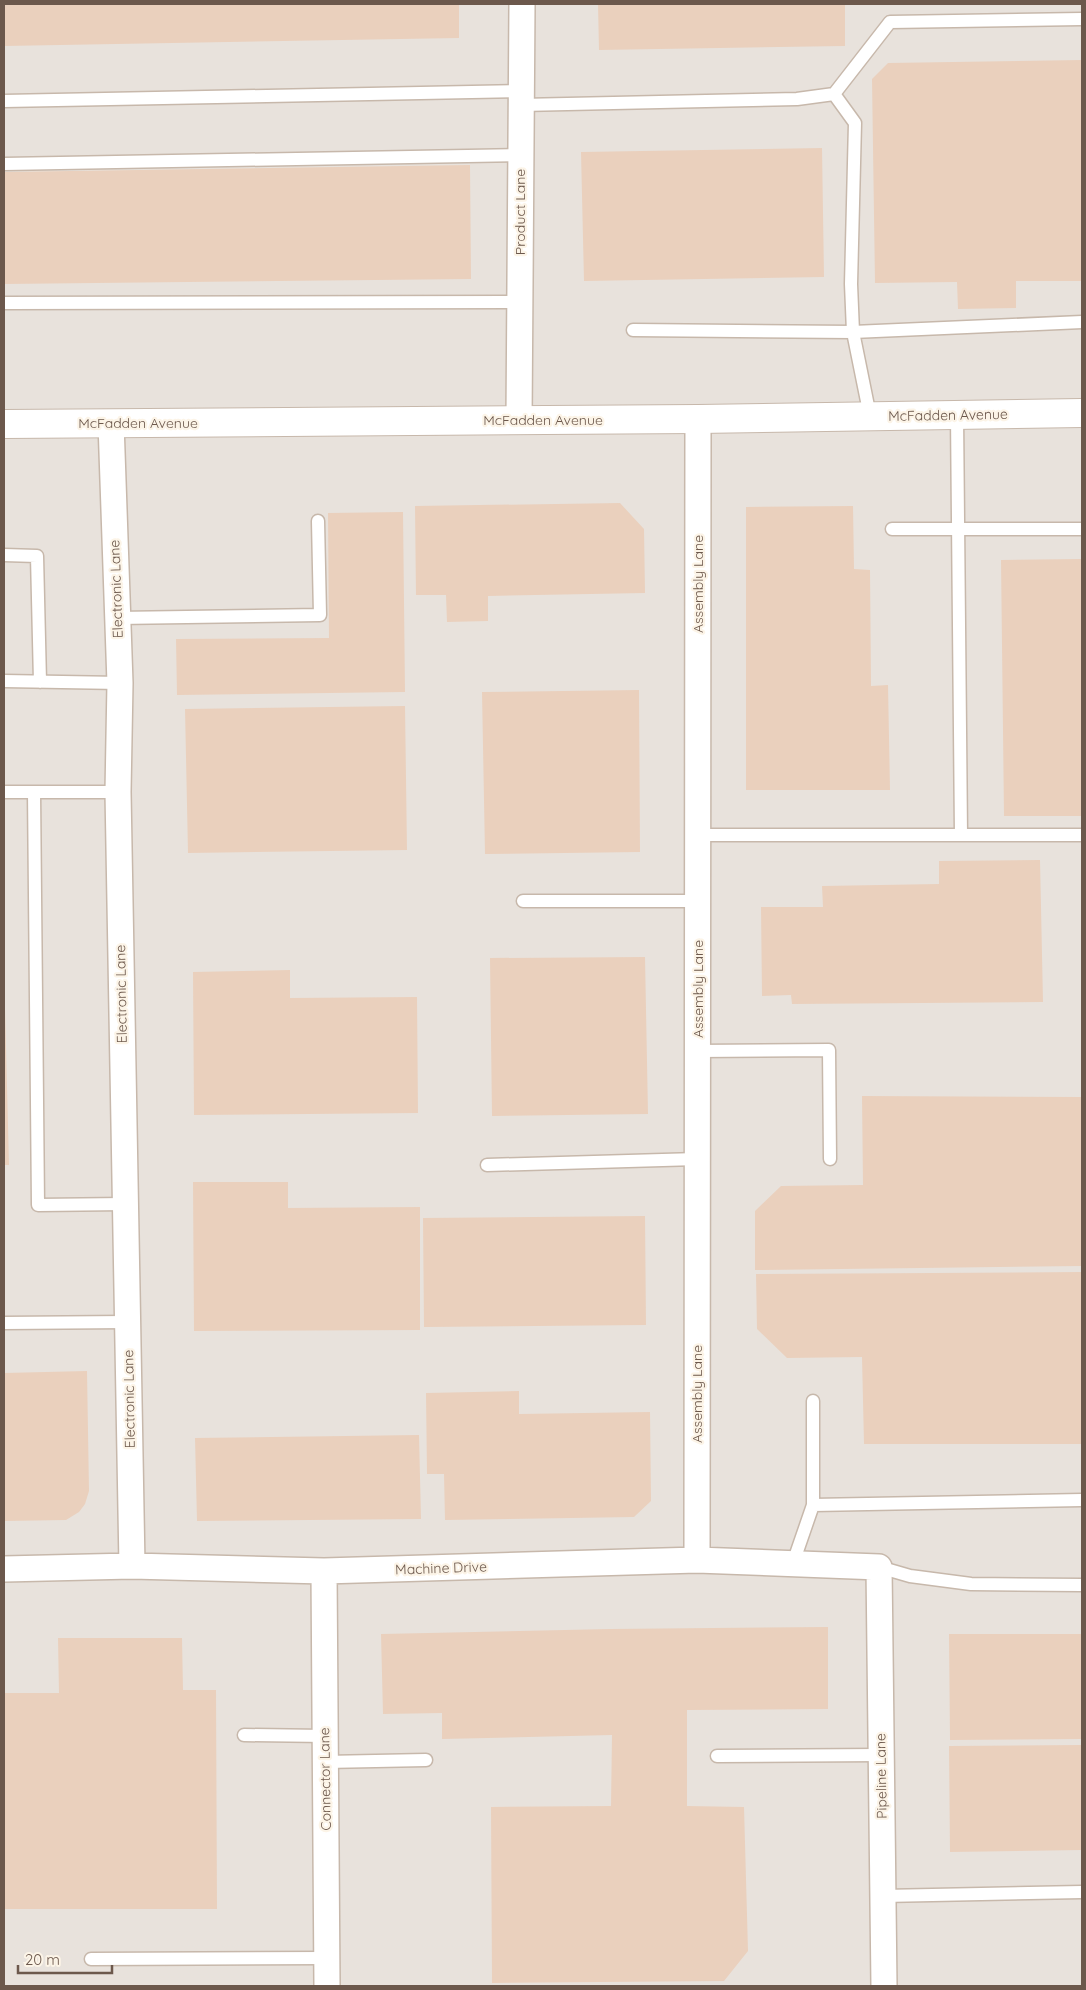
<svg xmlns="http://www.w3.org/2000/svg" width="1086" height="1990" font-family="Quicksand,sans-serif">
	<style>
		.industrial { fill: #e8e2dc }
		.building { fill: #ead0bd }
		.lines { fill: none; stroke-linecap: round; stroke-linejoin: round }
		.service-casing { stroke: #c7b8ab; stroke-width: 15 }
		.minor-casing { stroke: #c7b8ab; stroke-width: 28 }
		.tertiary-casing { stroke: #c7b8ab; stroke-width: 30 }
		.service { stroke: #fff; stroke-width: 12 }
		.minor { stroke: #fff; stroke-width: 25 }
		.tertiary { stroke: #fff; stroke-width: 28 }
		.labels { text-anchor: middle; stroke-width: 4.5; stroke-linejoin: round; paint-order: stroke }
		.street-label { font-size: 14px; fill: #6c584c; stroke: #fcf4e7 }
	</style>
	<rect width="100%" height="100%" fill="#f8f0e2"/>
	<path class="industrial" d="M4,4H1082V1986H4Z"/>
	<path class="building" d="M4,4H459V38L4,46Z
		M598,4H845V46L599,50Z
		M1082,60V281H1016V308L958,309L957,282L875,283L872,79L888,63Z
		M822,148L824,277L584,281L581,152Z
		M470,165L471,279L4,284V172Z
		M620,503L644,529L645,593L488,596V621L447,622L446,595H416L415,506Z
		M853,506L854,569L870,570L871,686L888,685L890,790H746V507Z
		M403,512L405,692L177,695L176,639L329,638L328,513Z
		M1082,559V816H1004L1001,560Z
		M639,690L640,852L485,854L482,692Z
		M405,706L407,850L188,853L185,709Z
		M1040,860L1043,1002L792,1004L791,995L762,996L761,907H823L822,886L939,884V861Z
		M645,957L648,1114L492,1116L490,958Z
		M290,970V998L417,997L418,1113L194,1115L193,972Z
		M4,1008H5L9,1165H4Z
		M862,1096L1082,1097V1266L755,1270V1211L781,1186L863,1185Z
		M193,1182H288V1208L420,1207V1330L194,1331Z
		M645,1216L646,1325L424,1327L423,1218Z
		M1082,1272V1444H864L862,1357L787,1358L757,1329L756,1274Z
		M87,1371L89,1491L85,1504L79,1512L66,1520L4,1521V1373Z
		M519,1391V1414L650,1412L651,1501L634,1517L445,1520L444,1474H427L426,1393Z
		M419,1435L421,1519L197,1521L195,1438Z
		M828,1627V1709L687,1710V1806L744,1807L748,1951L724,1981L492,1983L491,1807L611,1806L612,1735L442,1739V1713L383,1714L381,1634L610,1629Z
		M949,1634H1082V1739L950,1740Z
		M58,1638H182L183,1690H216L217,1909H4V1693H59Z
		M1082,1745V1850L950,1852L949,1746Z"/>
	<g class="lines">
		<g class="service-casing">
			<path id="service" d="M834,94L855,123L851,284L853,332L870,416
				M4,101L521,91
				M521,105L797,99L834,94L890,22L1082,19
				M4,164L521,155
				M4,303L520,302
				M633,330L853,332L1082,322
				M957,415L961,835
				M892,529H1082
				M4,555L37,556L40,682
				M117,618L320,615L318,521
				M4,681L120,683
				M4,792H118
				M34,792L38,1205L125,1204
				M698,835H1082
				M523,901H698
				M697,1051L829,1050L830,1159
				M487,1165L697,1159
				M4,1323L127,1322
				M813,1505L1082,1500
				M793,1563L813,1505V1401
				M879,1567L910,1576L971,1584L1082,1585
				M244,1735L325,1736
				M717,1756L881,1755
				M325,1762L426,1760
				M883,1896L1082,1892
				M91,1959L327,1958"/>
		</g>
		<g class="minor-casing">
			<path id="minor" d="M519,420L522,4
				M111,423L120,683L118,792L132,1566
				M697,1560L698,419
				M4,1569L132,1566L324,1571L697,1560L879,1567L884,1986
				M324,1571L327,1986"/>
		</g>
		<g class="tertiary-casing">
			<path id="tertiary" d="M4,424L698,419L1082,413"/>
		</g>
		<use href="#service" class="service"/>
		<use href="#minor" class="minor"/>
		<use href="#tertiary" class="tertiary"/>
	</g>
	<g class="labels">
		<g class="street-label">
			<text transform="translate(520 212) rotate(-90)" y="5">Product Lane</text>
			<text transform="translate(948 415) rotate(-1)" y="5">McFadden Avenue</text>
			<text x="543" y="425">McFadden Avenue</text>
			<text x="138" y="428">McFadden Avenue</text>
			<text transform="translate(698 584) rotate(-90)" y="5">Assembly Lane</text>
			<text transform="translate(116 589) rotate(-92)" y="5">Electronic Lane</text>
			<text transform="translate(698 989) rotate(-90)" y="5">Assembly Lane</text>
			<text transform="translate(121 994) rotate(-91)" y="5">Electronic Lane</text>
			<text transform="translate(697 1394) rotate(-90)" y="5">Assembly Lane</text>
			<text transform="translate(129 1399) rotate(-91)" y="5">Electronic Lane</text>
			<text transform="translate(441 1568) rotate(-2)" y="5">Machine Drive</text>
			<text transform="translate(881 1776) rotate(-91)" y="5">Pipeline Lane</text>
			<text transform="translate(325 1779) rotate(-91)" y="5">Connector Lane</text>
		</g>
	</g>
	<rect width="1086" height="1990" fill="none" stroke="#6c584c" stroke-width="10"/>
	<path d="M18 1965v8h94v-8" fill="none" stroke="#6c584c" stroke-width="2.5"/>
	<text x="25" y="1965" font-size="15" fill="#6c584c" stroke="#fcf4e7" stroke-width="4" paint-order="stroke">20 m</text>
</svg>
